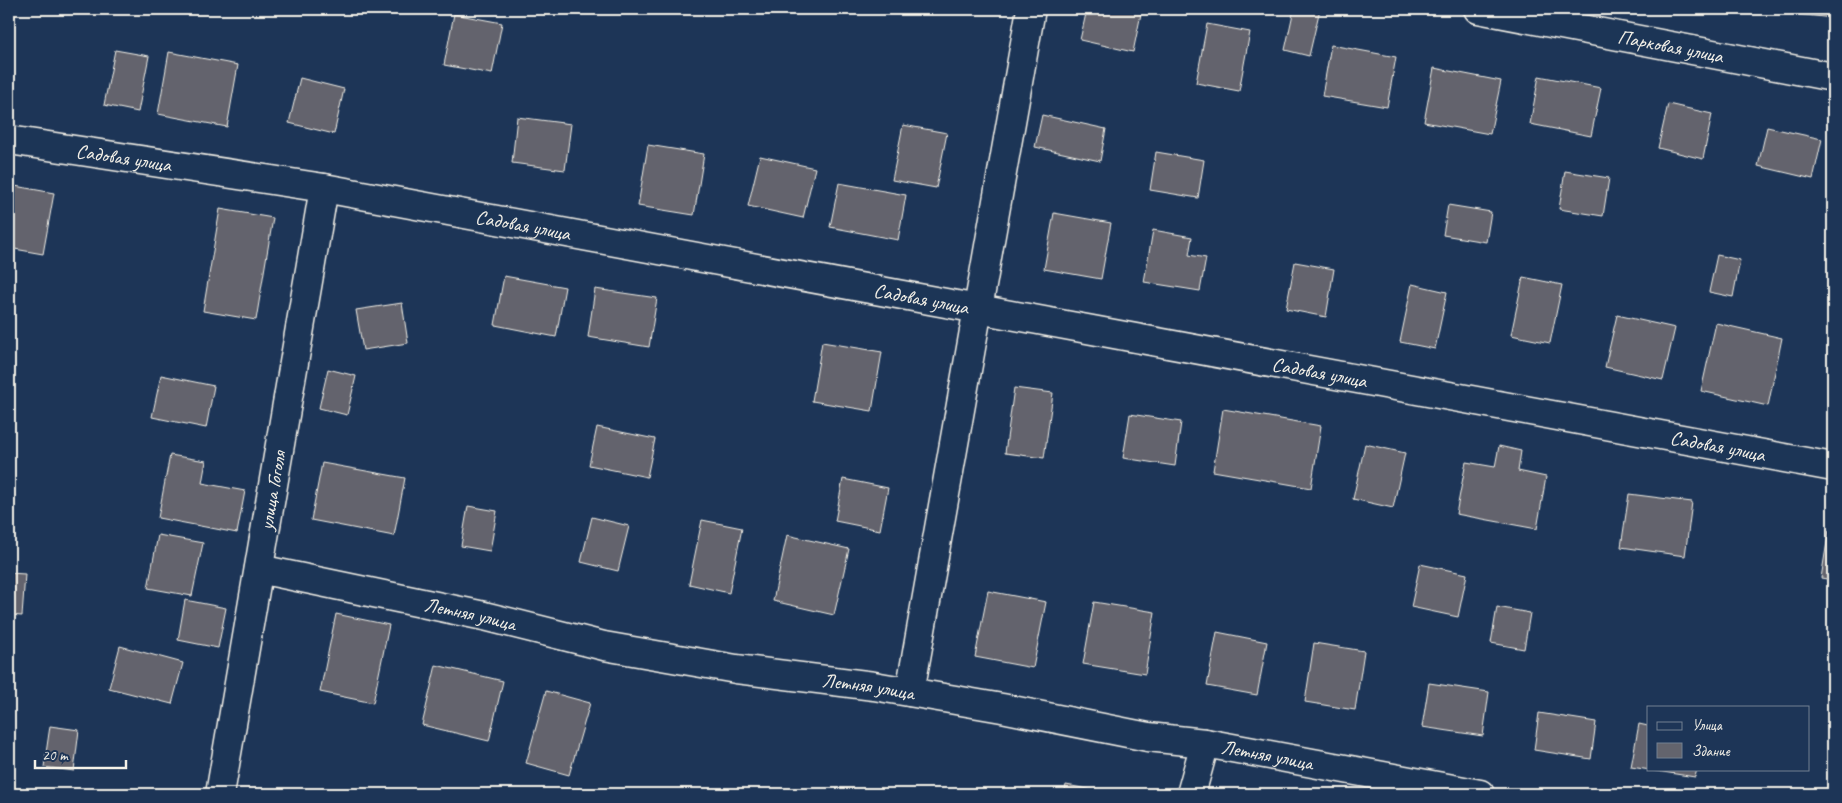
<svg xmlns="http://www.w3.org/2000/svg" width="1842" height="803" font-family="Caveat,sans-serif">
	<style>
		.building { fill: #63646d; stroke: #f4f1e8 }
		.lines { fill: none; stroke-linecap: round; stroke-linejoin: round }
		.minor-casing { stroke: #f4f1e8; stroke-width: 31 }
		.minor { stroke: #1d3557; stroke-width: 28 }
		.labels { text-anchor: middle; stroke-width: 4; stroke-linejoin: round; paint-order: stroke }
		.street-label { font-size: 20px; fill: #f4f1e8; stroke: #1d3557 }
	</style>
	<rect width="100%" height="100%" fill="#1d3557"/>
	<filter id="ink" filterUnits="userSpaceOnUse"><feTurbulence type="fractalNoise" baseFrequency=".02" numOctaves="2"/><feDisplacementMap in="SourceGraphic" scale="10" xChannelSelector="R" yChannelSelector="G"/><feConvolveMatrix kernelMatrix="1 2 1 2 8 2 1 2 1" color-interpolation-filters="sRGB"/></filter>
	<g filter="url(#ink)">
		<path class="building" d="M1087,9H1142L1133,52L1080,40Z
			M1294,9H1320L1309,56L1285,50Z
			M1778,9H1833V18L1777,12Z
			M454,14L502,23L492,74L444,65Z
			M1207,24L1250,32L1239,91L1196,83Z
			M1331,45L1396,57L1387,107L1322,96Z
			M115,50L149,56L138,112L104,105Z
			M169,52L238,65L227,127L158,114Z
			M1434,68L1501,81L1490,134L1424,122Z
			M1539,76L1601,88L1591,136L1530,124Z
			M300,78L344,89L334,134L289,123Z
			M1668,104L1712,114L1703,159L1658,148Z
			M1042,115L1106,129L1100,161L1035,147Z
			M517,117L571,124L565,170L512,163Z
			M903,125L947,133L936,188L892,180Z
			M1767,127L1822,139L1813,179L1758,166Z
			M648,145L704,154L694,215L638,206Z
			M1156,152L1204,160L1198,198L1150,190Z
			M760,156L815,168L803,218L748,206Z
			M1565,171L1609,178L1603,216L1559,209Z
			M839,183L906,195L898,240L830,227Z
			M9,185L54,193L43,254L9,248Z
			M1448,205L1491,212L1486,242L1443,235Z
			M220,209L273,218L256,320L203,311Z
			M1054,213L1111,223L1101,279L1044,269Z
			M1153,230L1192,237L1189,255L1206,258L1200,291L1144,282Z
			M1717,255L1740,260L1733,297L1709,292Z
			M1295,262L1334,269L1326,317L1286,309Z
			M504,276L565,287L556,337L495,325Z
			M1523,277L1562,285L1550,343L1511,335Z
			M1412,284L1447,292L1435,349L1400,342Z
			M595,289L657,298L649,347L588,337Z
			M402,303L408,343L363,350L356,310Z
			M1617,315L1675,328L1663,380L1605,367Z
			M1716,323L1782,338L1768,406L1701,391Z
			M822,342L882,352L872,411L812,401Z
			M328,369L356,376L347,415L319,408Z
			M161,375L214,386L206,428L152,417Z
			M1014,388L1053,393L1044,458L1005,453Z
			M1223,409L1321,426L1311,488L1213,471Z
			M1130,414L1181,422L1175,466L1123,458Z
			M597,427L655,439L647,477L589,465Z
			M1365,444L1405,453L1393,508L1353,499Z
			M1499,446L1521,451L1518,471L1546,477L1537,529L1456,514L1466,462L1495,467Z
			M170,455L206,461L202,483L245,491L237,533L158,518Z
			M322,463L405,478L394,536L311,520Z
			M843,479L888,488L880,530L835,521Z
			M1629,494L1692,502L1685,556L1621,547Z
			M468,506L497,511L490,551L461,546Z
			M592,517L629,526L618,571L581,562Z
			M702,520L742,528L729,593L689,584Z
			M1829,530L1833,531V580L1821,578Z
			M158,535L203,543L192,596L148,588Z
			M787,535L849,549L834,615L773,601Z
			M1420,564L1467,574L1458,617L1411,607Z
			M9,573L25,574L22,616L9,615Z
			M988,591L1046,602L1033,668L975,657Z
			M185,600L226,608L218,648L178,640Z
			M1094,602L1155,612L1145,674L1083,664Z
			M1497,607L1530,613L1524,649L1491,643Z
			M336,614L389,625L373,703L320,692Z
			M1217,632L1267,642L1257,695L1207,686Z
			M1314,643L1364,651L1355,710L1305,702Z
			M120,646L183,663L172,704L109,688Z
			M436,665L503,681L489,741L422,725Z
			M1429,683L1489,692L1483,736L1422,727Z
			M546,691L590,703L569,775L526,763Z
			M1539,713L1596,722L1591,759L1534,750Z
			M1639,724L1648,726V769H1697L1695,777L1631,767Z
			M50,726L79,730L74,771L44,767Z
			M1066,785L1116,794H1064Z"/>
		<g class="lines">
			<g class="minor-casing">
				<g id="minor">
					<path id="s1" d="M1478,9L1833,77"/>
					<path id="s2" d="M9,140L324,188L1833,467"/>
					<path id="s3" d="M259,569L484,616L604,646L736,669L874,686L1002,708L1148,737L1205,743L1480,794"/>
					<path d="M910,692L1031,9"/>
					<path id="s4" d="M220,794L324,188"/>
					<path d="M1191,794L1205,743"/>
				</g>
			</g>
			<use href="#minor" class="minor"/>
		</g>
	</g>
	<g class="labels">
		<g class="street-label">
			<text dy="7" stroke="none"><textPath href="#s1" startOffset="196">Парковая улица</textPath></text>
			<text dy="7" stroke="none"><textPath href="#s2" startOffset="116">Садовая улица</textPath></text>
			<text dy="7" stroke="none"><textPath href="#s2" startOffset="521">Садовая улица</textPath></text>
			<text dy="7" stroke="none"><textPath href="#s2" startOffset="926">Садовая улица</textPath></text>
			<text dy="7" stroke="none"><textPath href="#s2" startOffset="1331">Садовая улица</textPath></text>
			<text dy="7" stroke="none"><textPath href="#s2" startOffset="1736">Садовая улица</textPath></text>
			<text dy="7" stroke="none"><textPath href="#s4" startOffset="308">улица Гоголя</textPath></text>
			<text dy="7" stroke="none"><textPath href="#s3" startOffset="216">Летняя улица</textPath></text>
			<text dy="7" stroke="none"><textPath href="#s3" startOffset="621">Летняя улица</textPath></text>
			<text dy="7" stroke="none"><textPath href="#s3" startOffset="1026">Летняя улица</textPath></text>
		</g>
	</g>
	<rect width="1842" height="803" fill="none" stroke="#1d3557" stroke-width="30"/>
	<rect x="15" y="15" width="1812" height="773" fill="none" stroke="#f4f1e8" stroke-width="2" filter="url(#ink)"/>
	<rect x="1647" y="706" width="162" height="65" fill="#1d3557" stroke="#738091"/>
	<rect x="1657" y="722" width="25" height="8" fill="#1d3557" stroke="#738091"/>
	<text x="1692" y="730" font-size="15" fill="#f4f1e8">Улица</text>
	<rect x="1657" y="743" width="25" height="15" fill="#63646d" stroke="#738091"/>
	<text x="1692" y="756" font-size="15" fill="#f4f1e8">Здание</text>
	<path d="M35 760v8h91v-8" fill="none" stroke="#f4f1e8" stroke-width="2.5"/>
	<text x="42" y="760" font-size="15" fill="#f4f1e8" stroke="#1d3557" stroke-width="4" paint-order="stroke">20 m</text>
</svg>
